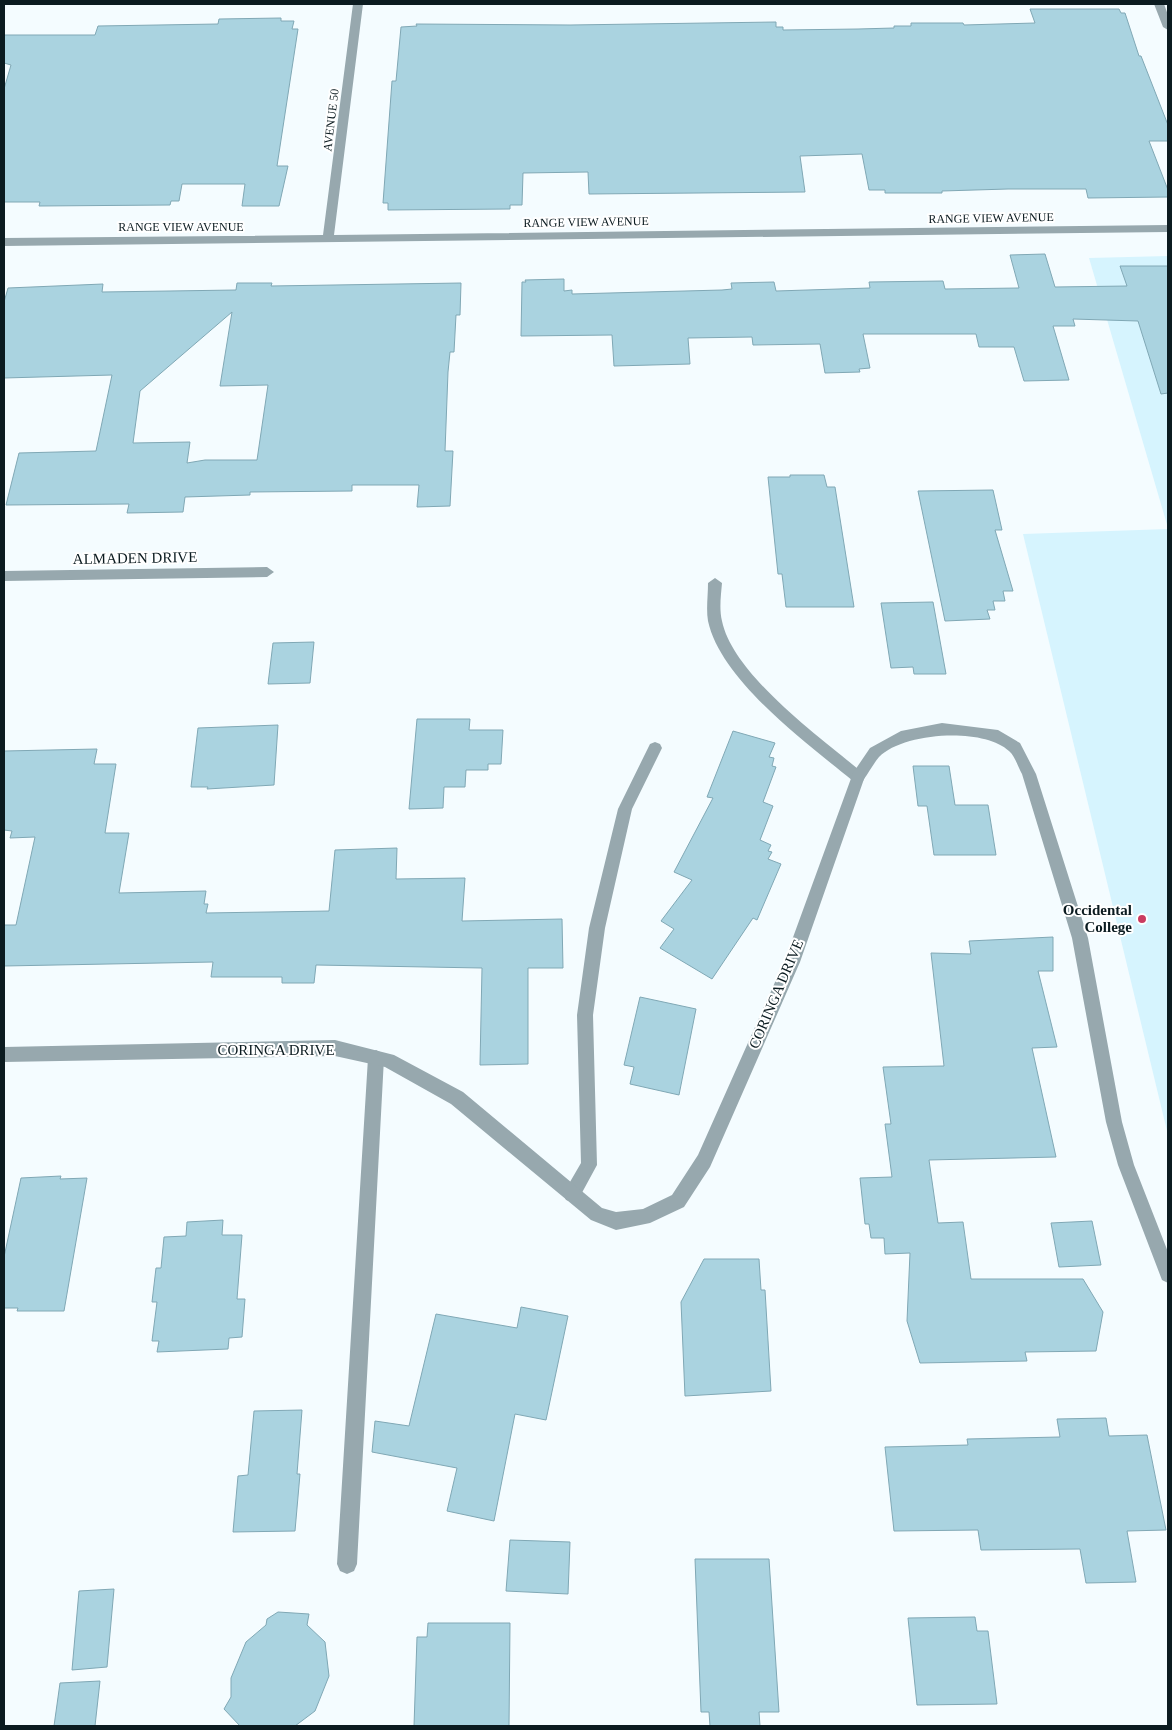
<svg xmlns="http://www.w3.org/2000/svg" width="1172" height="1730" font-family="Georgia,serif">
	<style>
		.built { fill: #d6f4fe }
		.building { fill: #aad3e0; stroke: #80a8b5; fill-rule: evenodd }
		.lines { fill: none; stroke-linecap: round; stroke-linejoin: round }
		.lane { fill: #97a8ae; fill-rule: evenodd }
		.street { fill: #97a8ae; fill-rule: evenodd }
		.poi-dot { fill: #ca3b60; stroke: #fff; stroke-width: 2 }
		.labels { text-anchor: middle; stroke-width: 4; stroke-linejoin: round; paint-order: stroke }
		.far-street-label { font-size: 12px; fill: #0b1b20; stroke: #fff }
		.street-label { font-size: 15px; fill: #0b1b20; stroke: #fff }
		.poi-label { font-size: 15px; font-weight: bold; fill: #0b1b20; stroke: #fff; text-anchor: end }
	</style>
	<rect width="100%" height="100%" fill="#f4fcff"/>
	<path class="built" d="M1168,256V528L1089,258Z
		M1168,529V1135L1023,534Z"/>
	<path class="building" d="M1030,9H1119L1121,13H1125L1139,56H1141L1168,125V141H1149L1168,190V197L1088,198L1086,189H1008L942,191V193H885V190H869L862,154L800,156L805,192L589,194L588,172L523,173L522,205H510V209L388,210V203H383L392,81H396L401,27L417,26L416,24L570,25L776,22V27H783V30L858,29L894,28V26H911V23H963L964,25L1035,23Z
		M281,18V21H294L292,29H298L277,166H288L279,206H242L245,184H182L179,201H171L170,205L39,206L40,202H4V89L11,65L4,63V35H95L98,26L218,24L219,19Z
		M1045,254L1055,287L1127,286L1120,266H1168V393L1161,394L1138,321L1073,319L1075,326H1053L1069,380L1024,381L1014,347H979L976,334H863L870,368L859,369L860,372L825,373L820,344L753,345L752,337L688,338L690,364L614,366L612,335L521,336L522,282H526L525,280L564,279V291L572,290V294L722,290L732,289L731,283L774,282L776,291L870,288L869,282L943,281L945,289L1019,288L1010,255Z
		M237,283H272L271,286L461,283L460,315H456L454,352H450L448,372L445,451H453L450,506L417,507L419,485H352V491L250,492V495L185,497L183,512L127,513L129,504L6,505L19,453L96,451L112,375L4,378V302L8,288L103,284L102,292L236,290ZM232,312L220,386L268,385L257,460H205L187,463L190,442L133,443L140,391Z
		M790,475H824L827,487H835L854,607H786L782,574H778L768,477H790Z
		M993,490L1002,530H995L1013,591H1003L1005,601H993L995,610H987L990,619L945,621L918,491Z
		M933,602L946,674H914L913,667L891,668L881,603Z
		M314,642L310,683L268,684L273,643Z
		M417,719H470L469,730H503L501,764H488V770H466L465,787H444L443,808L409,809Z
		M278,725L274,785L207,789L208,787H191L198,728Z
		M733,731L775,743L769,757L774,758L772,766L776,767L763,802L773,806L760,840L771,845L768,851L772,852L768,859L781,864L757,920L753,918L712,979L660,948L674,929L661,921L692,880L674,872L713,798L707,797Z
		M97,749L94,764H116L105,833H129L119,893L206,891L204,904H208L206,913L329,911L335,850L397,848L396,879L465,878L462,921L562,919L563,968H528V1064L480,1065L482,968L316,965L314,983H282V977H211L213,962L4,966V925H16L35,837L10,838L12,831L4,830V751Z
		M913,766H949L955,805H988L996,855H934L927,806H918Z
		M1053,937V971H1038L1057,1047L1032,1048L1056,1157L929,1160L938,1223L963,1222L971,1279H1083L1103,1312L1096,1351L1025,1352L1027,1361L920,1363L907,1321L910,1253L885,1254L884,1238H871L869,1224H865L860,1178L892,1177L885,1124H891L883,1067L944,1066L931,953L971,954L969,941Z
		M640,997L696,1009L679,1095L630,1084L634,1067L624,1065Z
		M61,1176L60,1179L87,1178L64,1311H17L18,1308H4V1257L21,1178Z
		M223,1220L222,1235H242L237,1299H245L242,1337L229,1338L228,1349L157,1352L159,1341H152L157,1302H152L156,1268H161L164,1237L186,1236L187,1222Z
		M1092,1221L1101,1265L1059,1267L1051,1223Z
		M704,1259H759L761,1290H765L771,1391L685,1396L681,1302Z
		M521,1307L568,1316L546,1420L515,1414L494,1521L447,1511L457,1468L372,1452L375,1421L409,1426L436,1314L517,1328Z
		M302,1410L297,1474H300L295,1531L233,1532L238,1476L248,1475L254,1411Z
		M1106,1418L1109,1436L1147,1435L1166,1530L1127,1531L1136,1582L1086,1583L1080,1549L981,1550L978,1530L894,1531L885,1447L968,1445L967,1439L1060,1437L1057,1419Z
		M510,1540L570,1542L568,1594L506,1591Z
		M695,1559H769L779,1712H759L760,1726H710L709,1712H701Z
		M114,1589L107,1667L72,1670L79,1591Z
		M278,1612L309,1614L307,1625L325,1642L329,1676L315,1711L295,1726H240L224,1709L231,1697V1678L246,1642L266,1625L267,1619Z
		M975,1617L977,1631H988L997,1704L917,1705L908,1618Z
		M428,1623H510L509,1726H414L417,1637H427Z
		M100,1681L95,1726H54L60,1683Z"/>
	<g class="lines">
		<path class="lane" d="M715,578L722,583C721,595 719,609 722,621C733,675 822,739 863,773L865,777L863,781L858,783L853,781C808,744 721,681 708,621C706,609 708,596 708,583Z
			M655,742L660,744L662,748L632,809L605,928L593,1015L597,1165L578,1200L572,1202L566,1200L563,1194L581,1163L577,1015L589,928L618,809L650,744Z
			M376,1050L382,1053L384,1058L357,1564L354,1571L347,1574L340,1571L337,1564L368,1058L370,1053Z"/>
		<path class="street" d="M353,4H363L334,235L1168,225V232L4,246V238L323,235Z
			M1154,4H1164L1168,15V30L1163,27Z
			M267,567L274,572L267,577L4,581V571Z
			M942,723L998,730L1020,743L1036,774L1088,938L1122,1122L1134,1165L1168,1252V1283L1162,1280L1118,1165L1106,1122L1072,938L1022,774C1018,767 1015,756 1009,751C984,727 903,732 879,757C874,763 869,772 864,779L800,962L710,1167L684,1207L650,1223L616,1230L591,1220L451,1104L385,1067L335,1056L4,1062V1047L335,1040L394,1055L463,1092L602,1208L616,1212L643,1209L672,1195L698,1155L784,962L853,773L870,748L901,731Z"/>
	</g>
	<circle class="poi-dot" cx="1142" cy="919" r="5"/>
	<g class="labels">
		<g class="far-street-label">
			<text transform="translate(331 120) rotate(-83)" y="4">AVENUE 50</text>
			<text transform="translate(991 218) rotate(-1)" y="4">RANGE VIEW AVENUE</text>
			<text transform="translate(586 222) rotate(-1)" y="4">RANGE VIEW AVENUE</text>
			<text x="181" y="231">RANGE VIEW AVENUE</text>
		</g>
		<g class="street-label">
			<text transform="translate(135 558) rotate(-1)" y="5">ALMADEN DRIVE</text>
			<text transform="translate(776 994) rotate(-67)" y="5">CORINGA DRIVE</text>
			<text x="276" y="1055">CORINGA DRIVE</text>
		</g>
		<g class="poi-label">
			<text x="1132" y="915">Occidental<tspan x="1132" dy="17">College</tspan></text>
		</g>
	</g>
	<rect width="1172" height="1730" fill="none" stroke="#0b1b20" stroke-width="10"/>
</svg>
